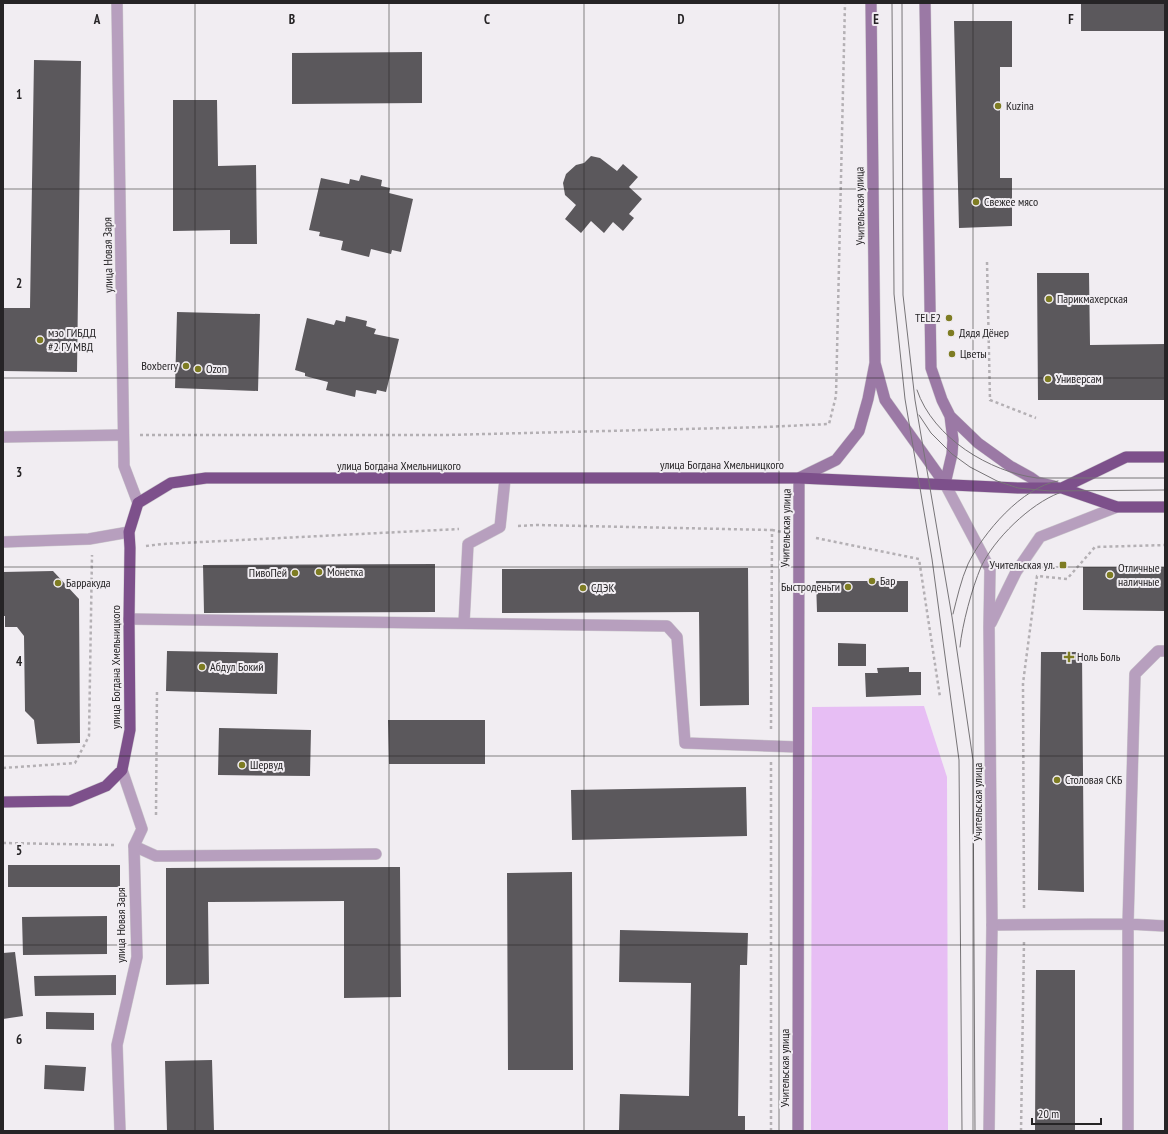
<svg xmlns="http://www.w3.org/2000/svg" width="1168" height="1134" font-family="'PT Sans Narrow',sans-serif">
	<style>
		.green { fill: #e7bef4 }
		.building { fill: #5b585c }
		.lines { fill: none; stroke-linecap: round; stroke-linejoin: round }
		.service-casing { stroke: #ccc9cd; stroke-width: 12 }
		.minor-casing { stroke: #ccc9cd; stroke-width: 12 }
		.secondary-casing { stroke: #ccc9cd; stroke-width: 12 }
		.trunk-casing { stroke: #ccc9cd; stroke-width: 12 }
		.path { stroke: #b4b0b4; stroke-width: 2.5; stroke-dasharray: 3 3; stroke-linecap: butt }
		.service { stroke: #b79fbe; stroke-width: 11 }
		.minor { stroke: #b79fbe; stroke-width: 11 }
		.secondary { stroke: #9b79a5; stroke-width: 11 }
		.trunk { stroke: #7d508b; stroke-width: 11 }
		.tram { stroke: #777477; stroke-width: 1 }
		.grid { fill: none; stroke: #262426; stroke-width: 1; stroke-opacity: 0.55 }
		.poi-dot { fill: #7e7c23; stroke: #f1edf2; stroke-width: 1.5 }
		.labels { text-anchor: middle; stroke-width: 4; stroke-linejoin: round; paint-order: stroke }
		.poi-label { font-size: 12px; fill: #262426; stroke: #f1edf2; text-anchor: start }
		.street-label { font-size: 12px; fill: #262426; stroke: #f1edf2 }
		.grid-label { font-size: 13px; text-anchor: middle; font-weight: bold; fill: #262426; stroke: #f1edf2; stroke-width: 4; stroke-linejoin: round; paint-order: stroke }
	</style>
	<rect width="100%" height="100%" fill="#f1edf2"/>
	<path class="green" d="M924,706L947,777L948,1131H811L812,707Z"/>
	<path class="building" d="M1081,3H1165V31H1081Z
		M954,21H1012V67H1000V178H1012V226L959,228Z
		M422,52V103L292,104V53Z
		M34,60L81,61L77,372L3,371V308H30Z
		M173,100H217L218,166L256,165L257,244H230V230L173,231Z
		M591,156L600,158L617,171L623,164L638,177L629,187L642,199L629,214L634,218L623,231L613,222L604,233L591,221L581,233L565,219L576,205L565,195L563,183L566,174L576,165L584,163Z
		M361,175L382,180L381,186L390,188L389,193L413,199L401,252L392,250L391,254L371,249L369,257L341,250L343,241L319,236L320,232L309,230L321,178L349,184L350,179L359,181Z
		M1037,273H1089L1090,345L1165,344V400H1038Z
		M177,312L260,314L258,391L175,388Z
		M346,316L367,321L366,326L376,329L374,334L399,339L386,392L377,390L376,394L356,390L355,397L326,390L328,382L305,376V373L295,370L307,318L334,325L336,320L345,322Z
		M435,564V612L204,613L203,565Z
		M1083,567H1165V611L1083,610Z
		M748,568L749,705L700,706L699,612L502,613V569Z
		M53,571L79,599L80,743L37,744L34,720L25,711L24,636L17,627H5V616H3V572Z
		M816,581H908V612H817Z
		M838,643L866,644V666H838Z
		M167,651L278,653L277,694L166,691Z
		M1041,652H1082L1084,892L1038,890Z
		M909,667V672H921V695L866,697L865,673H878L877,668Z
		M388,720H485V764H389Z
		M219,728L311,730L310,776L218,775Z
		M746,787L747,836L572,840L571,790Z
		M8,865H120V887H8Z
		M400,867L401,997L344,998V901L208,902L209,984L166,985V868Z
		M572,872L573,1070H508L507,873Z
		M107,916V954L23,955L22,917Z
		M620,930L748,933L747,965H740L738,1116H745V1131H619L620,1094L689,1096L691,983L619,982Z
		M15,952L23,1016L3,1019V953Z
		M1036,970H1075V1131H1035Z
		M116,975V995L35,996L34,976Z
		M46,1012L94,1013V1030L46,1029Z
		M212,1060L214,1131H167L165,1061Z
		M45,1065L86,1067L84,1091L44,1089Z"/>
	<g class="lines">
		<g class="service-casing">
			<path id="service" d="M3,437L123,435
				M3,542L89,539L129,532
				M129,619L667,626L677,637L685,743L798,747
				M464,623L468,544L500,527L505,479
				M1165,651H1158L1135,674L1128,924L1165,926
				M134,846L156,856H166L376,854
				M992,925L1128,924V1131"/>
		</g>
		<g class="minor-casing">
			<path id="minor" d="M117,3L124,466L138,503
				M945,484L990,569L989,627L992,925L989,1131
				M991,623L1016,572L1040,537L1117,507
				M120,1131L117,1045L137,957L134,846L142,829L122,770"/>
		</g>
		<g class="secondary-casing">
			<path id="secondary" d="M871,3L875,363L885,400L945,484
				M925,3L931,368L942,400L950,416L978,443L1010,466L1030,477L1037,482L1054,486
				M945,484L952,454L953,440L950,416
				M798,1131L799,478L836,460L859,431L868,399L875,363"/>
		</g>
		<g class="trunk-casing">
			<path id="trunk" d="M1062,488L1126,457H1165
				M3,802L70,801L106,786L122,770L130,730L129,619L130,548L129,532L138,503L171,483L206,478H799L1018,488H1062L1117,507H1165"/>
		</g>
		<path class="path" d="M987,262L990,400L1036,418
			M140,435H447L765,427L829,424L836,396L845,3
			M518,526L537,525L772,530L771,729
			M772,530L782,532
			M816,538L919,559L940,697
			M146,546L162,544L459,529
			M3,768L75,763L89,736L92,555
			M156,815L157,689
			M3,843L117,845
			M1024,908L1023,683L1037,576L1067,579L1095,547L1165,545
			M771,1131V762
			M1021,1131L1024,941"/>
		<use href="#service" class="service"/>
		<use href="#minor" class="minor"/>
		<use href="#secondary" class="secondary"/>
		<use href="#trunk" class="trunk"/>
		<path class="tram" d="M892,3L894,294L905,399L932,559L959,760L962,1131
			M902,3L903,295L915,400L952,617L973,760L975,1131
			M917,390C933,438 990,472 1037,478H1165
			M919,415L931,433L952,454L970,467L997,481L1018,488L1050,491L1165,490
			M953,614C957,598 961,580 968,564C983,533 1022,487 1058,481
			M960,647C962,625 972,588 981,567C994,539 1030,504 1059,493"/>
	</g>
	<path class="grid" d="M195,3V1131M389,3V1131M584,3V1131M779,3V1131M973,3V1131M3,189H1165M3,378H1165M3,567H1165M3,756H1165M3,945H1165"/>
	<g class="poi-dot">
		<circle cx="998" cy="106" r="4"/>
		<circle cx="976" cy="202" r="4"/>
		<circle cx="1049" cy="299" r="4"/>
		<circle cx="949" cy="318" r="4"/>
		<circle cx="951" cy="333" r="4"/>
		<circle cx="40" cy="340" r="4"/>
		<circle cx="952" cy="354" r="4"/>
		<circle cx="186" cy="366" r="4"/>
		<circle cx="198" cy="369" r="4"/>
		<circle cx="1048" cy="379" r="4"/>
		<rect x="1059" y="561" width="8" height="8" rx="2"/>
		<circle cx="319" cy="572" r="4"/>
		<circle cx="295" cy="573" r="4"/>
		<circle cx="1110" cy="575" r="4"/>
		<circle cx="872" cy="581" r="4"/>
		<circle cx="58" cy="583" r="4"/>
		<circle cx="848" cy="587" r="4"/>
		<circle cx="583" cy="588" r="4"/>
		<path d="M1067 651h4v4h4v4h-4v4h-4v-4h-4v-4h4z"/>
		<circle cx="202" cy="667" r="4"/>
		<circle cx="242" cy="765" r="4"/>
		<circle cx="1057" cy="780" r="4"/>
	</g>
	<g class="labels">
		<g class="poi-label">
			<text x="1006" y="110">Kuzina</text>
			<text x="984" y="206">Свежее мясо</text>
			<text x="1057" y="303">Парикмахерская</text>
			<text x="941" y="322" text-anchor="end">TELE2</text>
			<text x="48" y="337">мэо ГИБДД<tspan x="48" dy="14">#2 ГУ МВД</tspan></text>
			<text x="959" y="337">Дядя Дёнер</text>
			<text x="960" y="358">Цветы</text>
			<text x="178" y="370" text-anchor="end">Boxberry</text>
			<text x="206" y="373">Ozon</text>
			<text x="1056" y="383">Универсам</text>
			<text x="1055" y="569" text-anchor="end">Учительская ул.</text>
			<text x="1118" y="572">Отличные<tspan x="1118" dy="14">наличные</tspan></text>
			<text x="327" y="576">Монетка</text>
			<text x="287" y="577" text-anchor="end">ПивоПей</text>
			<text x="880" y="585">Бар</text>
			<text x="66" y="587">Барракуда</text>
			<text x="840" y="591" text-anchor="end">Быстроденьги</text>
			<text x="591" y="592">СДЭК</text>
			<text x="1077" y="661">Ноль Боль</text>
			<text x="210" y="671">Абдул Бокий</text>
			<text x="250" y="769">Шервуд</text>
			<text x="1065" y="784">Столовая СКБ</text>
		</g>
		<g class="street-label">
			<text transform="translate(860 206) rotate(-91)" y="4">Учительская улица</text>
			<text transform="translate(108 255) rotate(-91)" y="4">улица Новая Заря</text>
			<text x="722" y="469">улица Богдана Хмельницкого</text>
			<text x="399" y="470">улица Богдана Хмельницкого</text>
			<text transform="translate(786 528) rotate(-89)" y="4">Учительская улица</text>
			<text transform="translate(116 667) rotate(-90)" y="4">улица Богдана Хмельницкого</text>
			<text transform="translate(978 802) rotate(-90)" y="4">Учительская улица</text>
			<text transform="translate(121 925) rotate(-90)" y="4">улица Новая Заря</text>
			<text transform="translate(785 1068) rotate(-90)" y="4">Учительская улица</text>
		</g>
	</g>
	<g class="grid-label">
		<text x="97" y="24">A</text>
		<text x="292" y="24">B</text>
		<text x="487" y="24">C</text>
		<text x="681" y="24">D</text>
		<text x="876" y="24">E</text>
		<text x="1071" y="24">F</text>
		<text x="19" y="99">1</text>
		<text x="19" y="288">2</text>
		<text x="19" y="477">3</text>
		<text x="19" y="666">4</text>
		<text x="19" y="855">5</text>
		<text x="19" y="1044">6</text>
	</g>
	<rect width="1168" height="1134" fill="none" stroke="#262426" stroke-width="8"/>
	<path d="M1032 1118v6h69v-6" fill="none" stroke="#262426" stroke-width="2"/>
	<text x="1038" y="1118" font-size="12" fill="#262426" stroke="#f1edf2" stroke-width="3" paint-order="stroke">20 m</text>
</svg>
